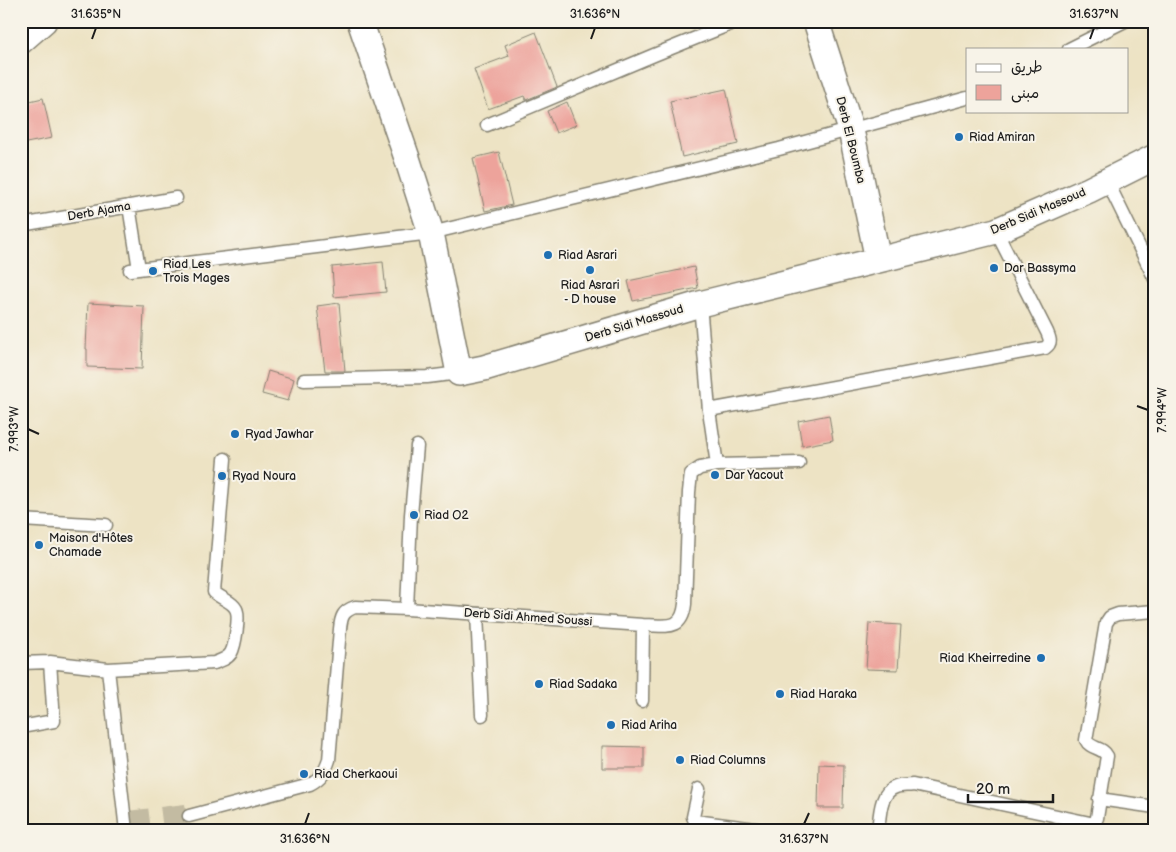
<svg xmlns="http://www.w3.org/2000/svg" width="1176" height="852" font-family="'Balsamiq Sans','Playpen Sans Arabic',sans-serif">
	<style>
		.building { fill: #eda39b }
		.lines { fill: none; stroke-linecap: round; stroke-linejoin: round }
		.street-tunnel { stroke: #c3bba2; stroke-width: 25; stroke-dasharray: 25 12; stroke-linecap: butt }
		.lane-casing { stroke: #848070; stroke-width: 15 }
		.street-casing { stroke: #848070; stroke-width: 28 }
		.lane { stroke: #fff; stroke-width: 12 }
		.street { stroke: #fff; stroke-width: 25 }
		.ticks { fill: none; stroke: #1c1c1c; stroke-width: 2 }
		.poi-dot { fill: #1f6fb2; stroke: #f7f3e8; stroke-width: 2 }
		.labels { text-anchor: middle; stroke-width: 4; stroke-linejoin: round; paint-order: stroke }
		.poi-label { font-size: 12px; fill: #1c1c1c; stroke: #f7f3e8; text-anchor: start }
		.street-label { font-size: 12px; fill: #1c1c1c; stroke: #f7f3e8 }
		.neatline { fill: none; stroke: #1c1c1c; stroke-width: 2 }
		.ticks-label { font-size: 12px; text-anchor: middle; fill: #1c1c1c }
	</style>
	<rect width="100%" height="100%" fill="#f7f3e8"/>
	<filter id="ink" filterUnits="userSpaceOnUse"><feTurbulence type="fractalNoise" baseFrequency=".02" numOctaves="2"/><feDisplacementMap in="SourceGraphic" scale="10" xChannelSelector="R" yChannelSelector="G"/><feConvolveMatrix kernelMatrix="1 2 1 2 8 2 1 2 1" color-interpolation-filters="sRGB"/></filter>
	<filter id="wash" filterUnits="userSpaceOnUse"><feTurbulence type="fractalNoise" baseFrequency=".0096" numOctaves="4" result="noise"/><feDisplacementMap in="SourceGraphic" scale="20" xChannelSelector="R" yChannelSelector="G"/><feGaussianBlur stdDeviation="1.12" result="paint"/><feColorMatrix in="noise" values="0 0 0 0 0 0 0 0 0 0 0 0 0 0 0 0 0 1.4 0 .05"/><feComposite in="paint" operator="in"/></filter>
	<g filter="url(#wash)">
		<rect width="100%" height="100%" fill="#ede3c4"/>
		<g id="blocks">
			<path class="building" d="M536,32L557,87L526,100L524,96L488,109L474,69L509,56L505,45Z
				M726,89L738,144L682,157L670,101Z
				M43,98L52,138L21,144V103Z
				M567,102L576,125L556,133L547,111Z
				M499,152L512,205L485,211L473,158Z
				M383,262L386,292L334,297L332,267Z
				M694,267L698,288L633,301L628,281Z
				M88,303L144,306L142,369L87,367V349H86Z
				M339,303L345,371H325L317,306Z
				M268,371L294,379L288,401L262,394Z
				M829,415L833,440L802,446L798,421Z
				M869,623L901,625L898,670L866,669Z
				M602,746L644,747V768H602Z
				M819,764L844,765L843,808H818Z"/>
		</g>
	</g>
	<g filter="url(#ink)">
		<use href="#blocks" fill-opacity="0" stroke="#848070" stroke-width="1"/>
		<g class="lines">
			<path class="street-tunnel" d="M125,824L189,816"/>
			<g class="lane-casing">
				<path id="lane" d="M1069,49L1125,21
					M487,125L654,55L738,21
					M1107,181L1155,279
					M129,206L139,269
					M21,225L176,198
					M130,270L431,233L779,149L967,98
					M304,380L427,377L459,373
					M709,410L1045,348C1052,343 1050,339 1047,332L996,231
					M717,465L799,463
					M21,520L106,525
					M407,609L411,515L417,446
					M477,614L482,715
					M21,663L50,662L108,669
					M642,701L643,625
					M21,727L54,721L50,662
					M699,789L693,817L695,821L771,831
					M1099,799L1155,807
					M189,816L310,784C321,778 325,772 329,760L340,629C341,617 343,611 355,607L407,609L643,625C666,625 682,632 685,604L689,492L691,474L700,468L717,465L709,410L700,304
					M126,831L108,669L214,663C220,661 227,659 231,653C235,646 240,616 236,609C232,601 221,599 214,592L225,459
					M878,831C880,817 879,792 896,787C901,785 907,786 913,785L1090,823L1095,822L1097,818L1107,756C1103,747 1090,749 1086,740L1106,623L1110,617L1118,614L1155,611"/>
			</g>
			<g class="street-casing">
				<path id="street" d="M360,21L407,158L431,233L459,373L484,368L700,304L996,231L1089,190L1155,157
					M816,21L851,130L878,260
					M21,41L44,21"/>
			</g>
			<use href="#lane" class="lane"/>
			<use href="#street" class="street"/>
		</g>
	</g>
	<path class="ticks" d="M92,39L96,28M591,39L595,28M1090,39L1094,28M1137,406L1148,410M28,429L39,434M305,824L309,813M804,824L809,813"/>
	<g class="poi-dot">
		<circle cx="959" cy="137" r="5"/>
		<circle cx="548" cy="255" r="5"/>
		<circle cx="994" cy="268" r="5"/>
		<circle cx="590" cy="270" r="5"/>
		<circle cx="153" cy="271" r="5"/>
		<circle cx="235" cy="434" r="5"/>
		<circle cx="715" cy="475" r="5"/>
		<circle cx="222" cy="476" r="5"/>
		<circle cx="414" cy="515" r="5"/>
		<circle cx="39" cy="545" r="5"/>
		<circle cx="1041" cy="658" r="5"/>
		<circle cx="539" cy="684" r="5"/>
		<circle cx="780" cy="694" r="5"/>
		<circle cx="611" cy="725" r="5"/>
		<circle cx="680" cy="760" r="5"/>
		<circle cx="304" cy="774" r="5"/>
	</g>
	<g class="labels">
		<g class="poi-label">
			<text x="969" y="141">Riad Amiran</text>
			<text x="558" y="259">Riad Asrari</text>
			<text x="163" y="268">Riad Les<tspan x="163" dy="14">Trois Mages</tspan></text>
			<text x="1004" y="272">Dar Bassyma</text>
			<text x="590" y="289" text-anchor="middle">Riad Asrari<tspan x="590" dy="14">- D house</tspan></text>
			<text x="245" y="438">Ryad Jawhar</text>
			<text x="725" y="479">Dar Yacout</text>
			<text x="232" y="480">Ryad Noura</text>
			<text x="424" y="519">Riad O2</text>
			<text x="49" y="542">Maison d'Hôtes<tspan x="49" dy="14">Chamade</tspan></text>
			<text x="1031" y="662" text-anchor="end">Riad Kheirredine</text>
			<text x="549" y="688">Riad Sadaka</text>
			<text x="790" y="698">Riad Haraka</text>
			<text x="621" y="729">Riad Ariha</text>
			<text x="690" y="764">Riad Columns</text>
			<text x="314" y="778">Riad Cherkaoui</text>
		</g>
		<g class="street-label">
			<text transform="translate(851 140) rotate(76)" y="4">Derb El Boumba</text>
			<text transform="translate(99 211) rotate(-10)" y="4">Derb Ajama</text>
			<text transform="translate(1038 211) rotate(-23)" y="4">Derb Sidi Massoud</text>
			<text transform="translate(634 323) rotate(-17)" y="4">Derb Sidi Massoud</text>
			<text transform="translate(528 617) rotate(4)" y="4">Derb Sidi Ahmed Soussi</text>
		</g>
	</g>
	<rect width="1176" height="852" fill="none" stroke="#f7f3e8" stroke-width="55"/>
	<rect x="966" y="48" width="162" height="65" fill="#f7f3e8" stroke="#9f9d96"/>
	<rect x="976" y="64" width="25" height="8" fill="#ffffff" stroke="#9f9d96"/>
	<text x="1011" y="72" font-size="15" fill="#1c1c1c">طريق</text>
	<rect x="976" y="85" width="25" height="15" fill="#eda39b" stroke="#9f9d96"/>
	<text x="1011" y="98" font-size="15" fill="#1c1c1c">مبنى</text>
	<path d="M968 794v8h85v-8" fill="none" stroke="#1c1c1c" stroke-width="2.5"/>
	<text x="976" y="794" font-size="15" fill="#1c1c1c" stroke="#f7f3e8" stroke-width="4" paint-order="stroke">20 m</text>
	<rect x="28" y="28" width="1120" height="796" class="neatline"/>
	<g class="ticks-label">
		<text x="96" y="18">31.635°N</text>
		<text x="595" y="18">31.636°N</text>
		<text x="1094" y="18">31.637°N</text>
		<text transform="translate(1162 410) rotate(-90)" y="4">7.994°W</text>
		<text transform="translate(14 429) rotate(-90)" y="4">7.993°W</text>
		<text x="305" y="843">31.636°N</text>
		<text x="804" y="843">31.637°N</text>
	</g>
</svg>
